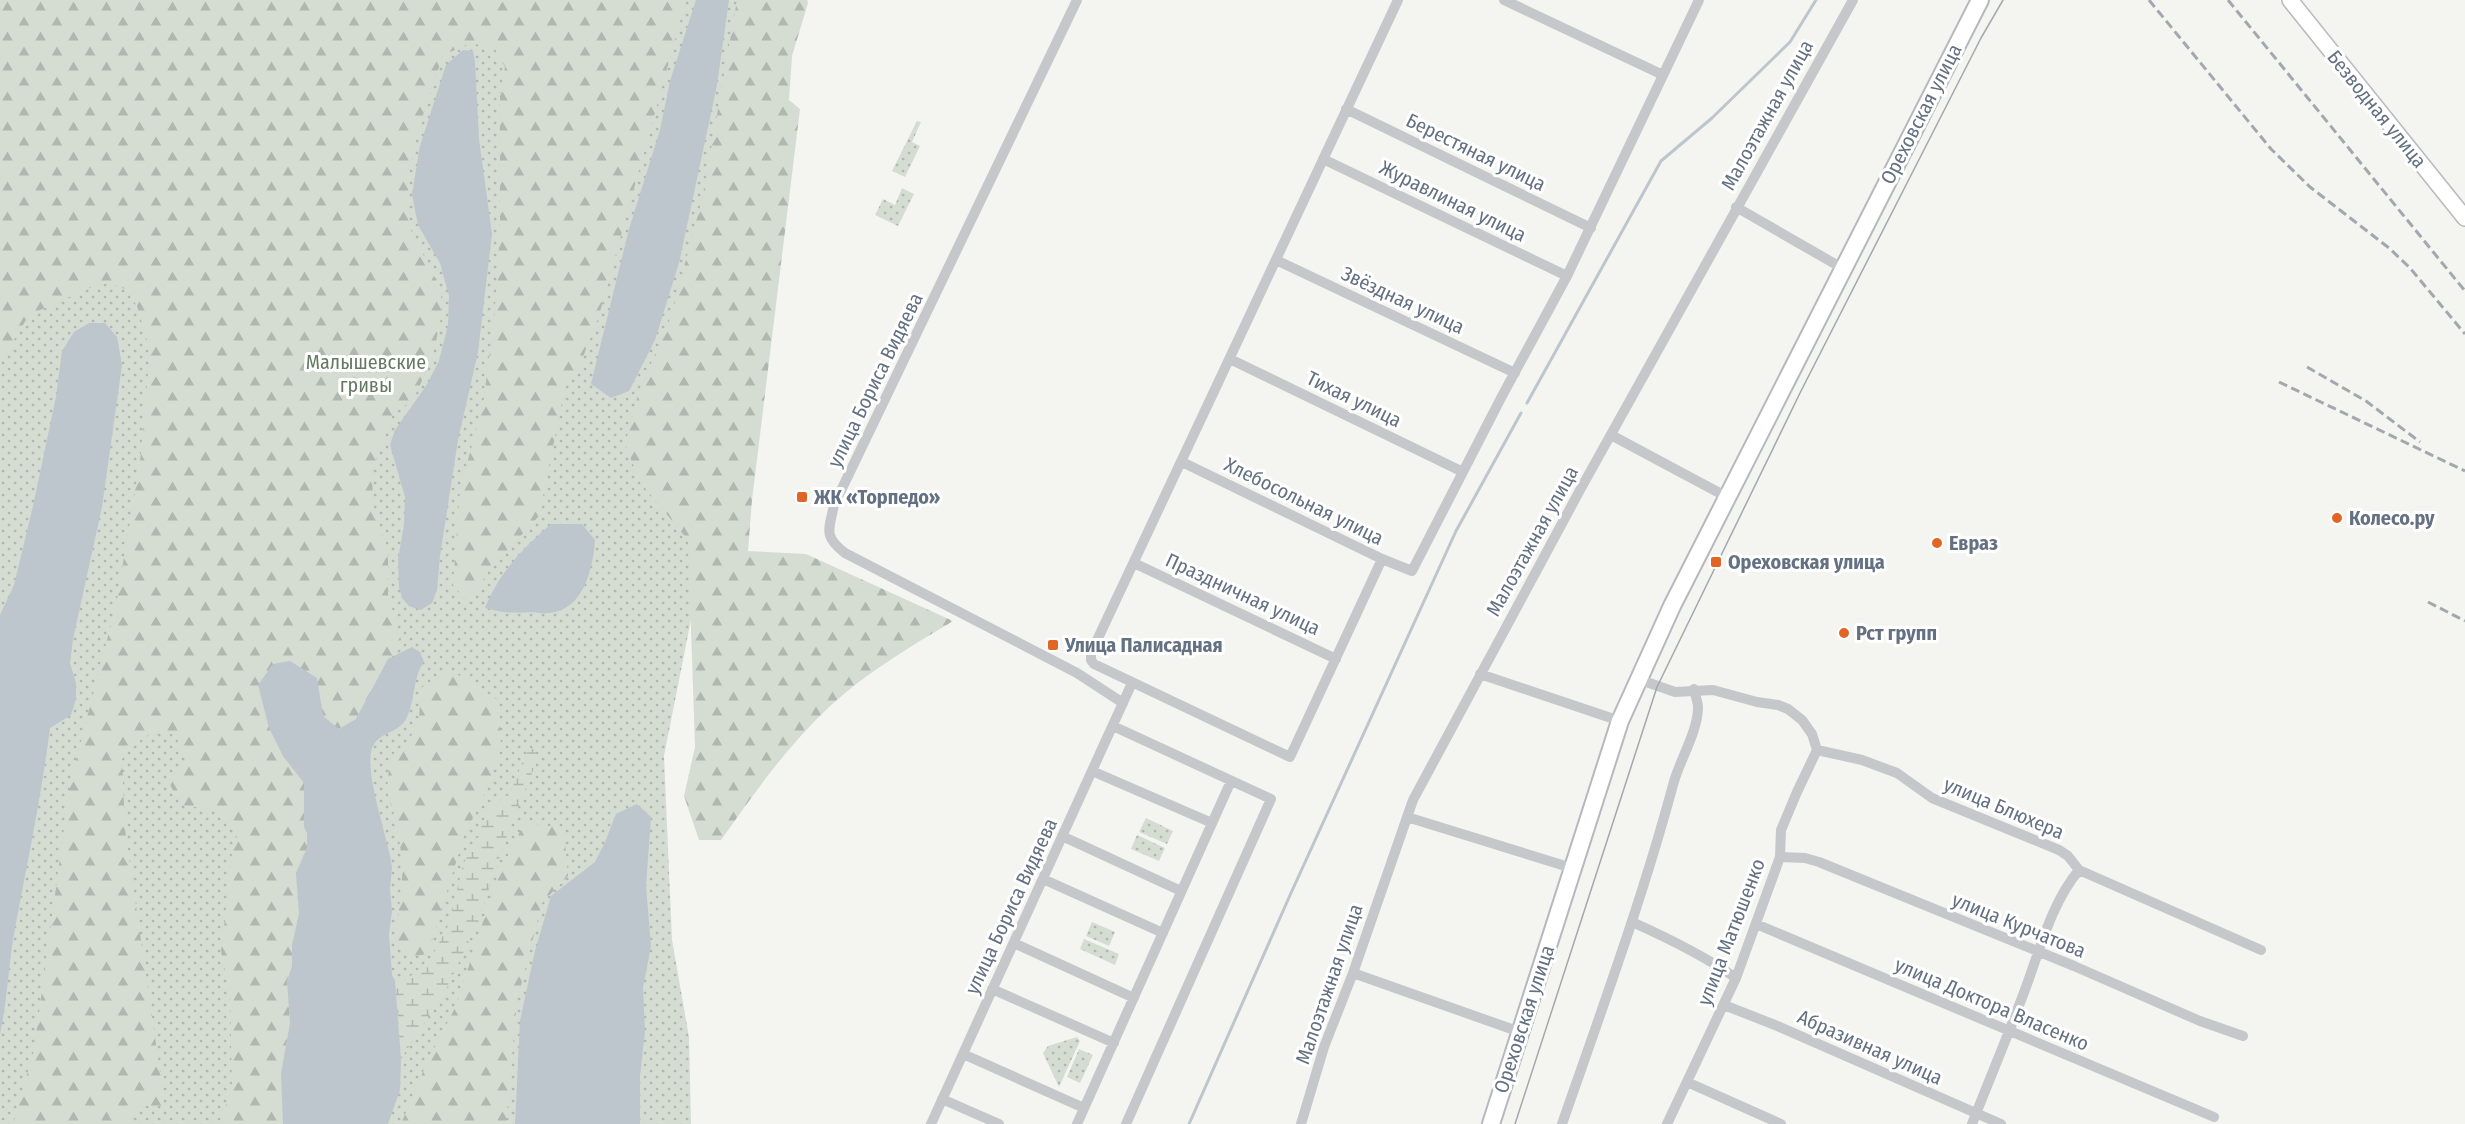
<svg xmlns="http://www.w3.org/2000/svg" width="2465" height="1124" font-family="'Fira Sans Condensed',sans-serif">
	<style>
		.green { fill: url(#green-dots) }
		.forest { fill: url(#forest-firs) }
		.wetland { fill: url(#wetland-marsh) }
		.water { fill: #bdc6cc }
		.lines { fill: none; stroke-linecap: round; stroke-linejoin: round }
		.stream { stroke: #bdc6cc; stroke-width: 3 }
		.secondary-casing { stroke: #b7babf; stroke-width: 18 }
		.primary-casing { stroke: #b5b8bd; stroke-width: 20 }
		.minor { stroke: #c5c7cb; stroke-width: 10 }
		.secondary { stroke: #fff; stroke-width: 15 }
		.primary { stroke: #fff; stroke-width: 16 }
		.tram { stroke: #a3a7ae; stroke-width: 1.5 }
		.rail { stroke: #a3a7ae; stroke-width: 3; stroke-dasharray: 9 4.5; stroke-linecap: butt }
		.poi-dot { fill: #e16625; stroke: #fff; stroke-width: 2 }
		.labels { text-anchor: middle; stroke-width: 6; stroke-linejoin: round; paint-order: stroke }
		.street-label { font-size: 20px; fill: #647182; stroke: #fff }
		.park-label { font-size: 20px; fill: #657963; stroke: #fff }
		.poi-label { font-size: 20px; font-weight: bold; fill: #647182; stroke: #fff; text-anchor: start }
	</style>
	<defs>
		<pattern id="green-dots" width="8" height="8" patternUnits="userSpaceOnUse" patternTransform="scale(1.5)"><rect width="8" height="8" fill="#d5dcd2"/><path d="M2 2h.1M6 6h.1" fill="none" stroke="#b0b7b0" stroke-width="1.8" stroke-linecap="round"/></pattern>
		<pattern id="forest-firs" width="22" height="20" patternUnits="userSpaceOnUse" patternTransform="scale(1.5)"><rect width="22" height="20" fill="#d5dcd2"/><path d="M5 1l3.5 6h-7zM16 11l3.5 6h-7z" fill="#b0b7b0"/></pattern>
		<pattern id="wetland-marsh" width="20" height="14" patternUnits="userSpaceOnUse" patternTransform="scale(1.5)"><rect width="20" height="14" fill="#d5dcd2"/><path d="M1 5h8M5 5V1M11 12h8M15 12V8" fill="none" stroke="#b0b7b0"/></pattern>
	</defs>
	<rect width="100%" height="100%" fill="#f4f5f1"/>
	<path class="green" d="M0,0H794L725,448L664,756L672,940L689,1037L691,1124H0Z
		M917,121L921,122L912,142L920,146L905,177L892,171Z
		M902,188L914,194L898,226L875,215L883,199L895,205Z
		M1146,818L1173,831L1167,844L1139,832Z
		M1137,835L1165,848L1159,861L1131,849Z
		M1092,922L1115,932L1109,946L1086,936Z
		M1084,939L1119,954L1115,965L1080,949Z
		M1077,1037L1080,1041L1059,1087L1043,1053L1048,1046Z
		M1079,1049L1093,1055L1080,1083L1067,1077Z"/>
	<path class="forest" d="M0,0H686L598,319L577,372L565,387L539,516L489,570L469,603L453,585L460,489L483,405L494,320L500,233V95L505,67L495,49L471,43L443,55L419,127L408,178L409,226L441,290L442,313L432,359L413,400L393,414L372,469L373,504L388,553V594L401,640L356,719L338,729L323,716L317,679L283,756L304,783L307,848L296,873L299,914L292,945V966L287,981L290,1023L281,1074L283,1124H219L232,1089L230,995C228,973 215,950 224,928L231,858L238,832L218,810L181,805L169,783L186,758L175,735L156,730L133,745L122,759L125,829L161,1079V1106H137L132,1124H13L34,1050L70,784L116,605L140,462L150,351L137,306L127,290L110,283L92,287L29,315L0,363Z
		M737,0H807L808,3L792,56L789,100L800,109L752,500L748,551L806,554L953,621C910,647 861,676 825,711C785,749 753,795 721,840H699L684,796L695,747L688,540L640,482L625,444L639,391L671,317L703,195Z
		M449,669L498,700L501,746L489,785L465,833L430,947L426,954L416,956L399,947L396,939L403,867L397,824L387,791L390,756L407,745L419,719L421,688Z
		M525,822L564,829L568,876L542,903L517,1001L506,1124H401L428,1060L456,1006L498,875Z"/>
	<path class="wetland" d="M534,748L538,758L509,830L477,924L448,986L401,1059L395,981L406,980L431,958L449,924L463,865L488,811L511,791L526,753Z"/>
	<path class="water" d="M696,0H729L717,85L679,263L655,340L629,391L611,398L591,384L629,229L660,130L670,81Z
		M463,50L473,51L475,62L479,139L492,234L478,352L458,440L440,556L437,590L432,603L421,610L409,606L402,598L399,587L398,559L404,525L405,497L390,445L395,430L426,386L439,361L448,325L449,296L440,263L418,225L412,194L420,146L446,65Z
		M89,323H105L117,337L122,365L102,507L73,639L70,663L76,683V699L71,715L50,728C41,799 26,869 13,939C8,971 7,1003 0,1034V615L14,585L33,506L56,397L62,351L74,332Z
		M551,524H582L595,540C593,568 584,610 549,613C543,614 537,612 531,612C514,613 501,613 485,608C499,573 522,549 551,524Z
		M412,647L420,652L424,662C412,678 416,700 406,719C399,732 382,732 374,744C360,765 390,842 392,868L390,889L392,911L389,934L392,975L395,981L401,1059L400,1090L388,1124H283L281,1074L290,1023L287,981L292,966V945L299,914L296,873L307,848V833L304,827V783L283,756L269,728L258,685L273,664L290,661L317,678L323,716L339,729L356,719L388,659Z
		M637,804L651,817L646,886L651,946L643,988L645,1031L640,1076V1124H515L520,1021L535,951L551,896L595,862L605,842L616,814Z"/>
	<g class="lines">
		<path class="stream" d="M1527,403L1661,161L1712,118L1790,42L1816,0
			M1189,1124L1291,893L1456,531L1521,413"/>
		<g class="secondary-casing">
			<path id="secondary" d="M2290,0L2465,218"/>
		</g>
		<g class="primary-casing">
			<path id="primary" d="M1491,1124L1620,721L1672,606L1980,0"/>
		</g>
		<path class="minor" d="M1077,0L834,505C829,530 823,536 845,553L1077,673L1123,703
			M1504,0L1663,75
			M1346,109L1591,228
			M1323,159L1567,276
			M1736,207L1842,268
			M1276,260L1515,373
			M1230,359L1463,472
			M1611,435L1727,497
			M1182,462L1382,559L1412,571L1502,396L1567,276L1699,0
			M1382,559L1290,757L1094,664L1091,660V653L1398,0
			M1134,563L1336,659
			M1480,674L1620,721
			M1638,679L1675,692L1713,690L1757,702L1778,705L1788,709L1802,720L1812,734L1817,750L1862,760L1897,773L1932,798L2059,850L2068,856L2079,870L2261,950
			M1113,726L1271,799L1126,1124
			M1092,771L1212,823
			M1407,817L1572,868
			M1062,836L1181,891
			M1780,857L1805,858L1819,862L2074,966L2200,1021L2243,1036
			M1043,879L1163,933
			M1632,922C1668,938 1703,955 1736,978
			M1756,924L2214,1117
			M1014,943L1134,998
			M1353,973L1520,1032
			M992,989L1114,1043
			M1724,1005L1775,1025L2001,1124
			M963,1054L1084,1108
			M1687,1082L1781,1124
			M942,1099L999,1124
			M931,1124L1132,683
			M1077,1124L1231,781
			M1301,1124L1324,1047L1353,973L1413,800L1580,490L1853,0
			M1562,1124C1601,1012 1642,900 1673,785C1679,761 1698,732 1698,707C1698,702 1695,695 1694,689
			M1667,1124L1736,978L1780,857L1781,830L1797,792L1817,750
			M1972,1124C1990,1078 2009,1033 2026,987C2040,949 2052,902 2079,870"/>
		<use href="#secondary" class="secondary"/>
		<use href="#primary" class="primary"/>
		<path class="tram" d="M1515,1124L1657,687L1801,391L1981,38L2003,0"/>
		<path class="rail" d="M2149,0L2271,149L2310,187L2389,248L2410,268L2465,334
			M2228,0L2465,291
			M2307,367L2366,401L2420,442
			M2279,382L2465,471
			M2428,602L2465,621"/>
	</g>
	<g class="poi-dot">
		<rect x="796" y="491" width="12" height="12" rx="3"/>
		<circle cx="2337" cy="518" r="6"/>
		<circle cx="1937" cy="543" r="6"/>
		<rect x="1710" y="556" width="12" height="12" rx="3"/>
		<circle cx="1844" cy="633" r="6"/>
		<rect x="1047" y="639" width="12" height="12" rx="3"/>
	</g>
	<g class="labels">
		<g class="street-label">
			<text transform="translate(2377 109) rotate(51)" y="7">Безводная улица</text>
			<text transform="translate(1921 114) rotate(-63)" y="7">Ореховская улица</text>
			<text transform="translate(1767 115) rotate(-61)" y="7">Малоэтажная улица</text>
			<text transform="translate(1476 152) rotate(26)" y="7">Берестяная улица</text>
			<text transform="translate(1453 201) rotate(26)" y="7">Журавлиная улица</text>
			<text transform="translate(1403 300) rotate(25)" y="7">Звёздная улица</text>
			<text transform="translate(875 380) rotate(-64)" y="7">улица Бориса Видяева</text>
			<text transform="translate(1354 399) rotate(26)" y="7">Тихая улица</text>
			<text transform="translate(1304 501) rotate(26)" y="7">Хлебосольная улица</text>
			<text transform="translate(1532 541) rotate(-61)" y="7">Малоэтажная улица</text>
			<text transform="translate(1243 594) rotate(25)" y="7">Праздничная улица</text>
			<text transform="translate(2004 808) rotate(23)" y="7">улица Блюхера</text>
			<text transform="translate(1011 906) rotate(-65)" y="7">улица Бориса Видяева</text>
			<text transform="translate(2019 925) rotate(22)" y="7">улица Курчатова</text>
			<text transform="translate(1731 932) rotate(-69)" y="7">улица Матюшенко</text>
			<text transform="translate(1329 984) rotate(-71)" y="7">Малоэтажная улица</text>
			<text transform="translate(1992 1004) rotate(23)" y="7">улица Доктора Власенко</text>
			<text transform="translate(1524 1019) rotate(-72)" y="7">Ореховская улица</text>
			<text transform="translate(1870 1047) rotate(24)" y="7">Абразивная улица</text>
		</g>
		<g class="park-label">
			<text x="366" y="369">Малышевские<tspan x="366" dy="23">гривы</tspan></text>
		</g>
		<g class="poi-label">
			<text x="814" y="504">ЖК «Торпедо»</text>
			<text x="2349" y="525">Колесо.ру</text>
			<text x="1949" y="550">Евраз</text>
			<text x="1728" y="569">Ореховская улица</text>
			<text x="1856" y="640">Рст групп</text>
			<text x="1065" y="652">Улица Палисадная</text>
		</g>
	</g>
</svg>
